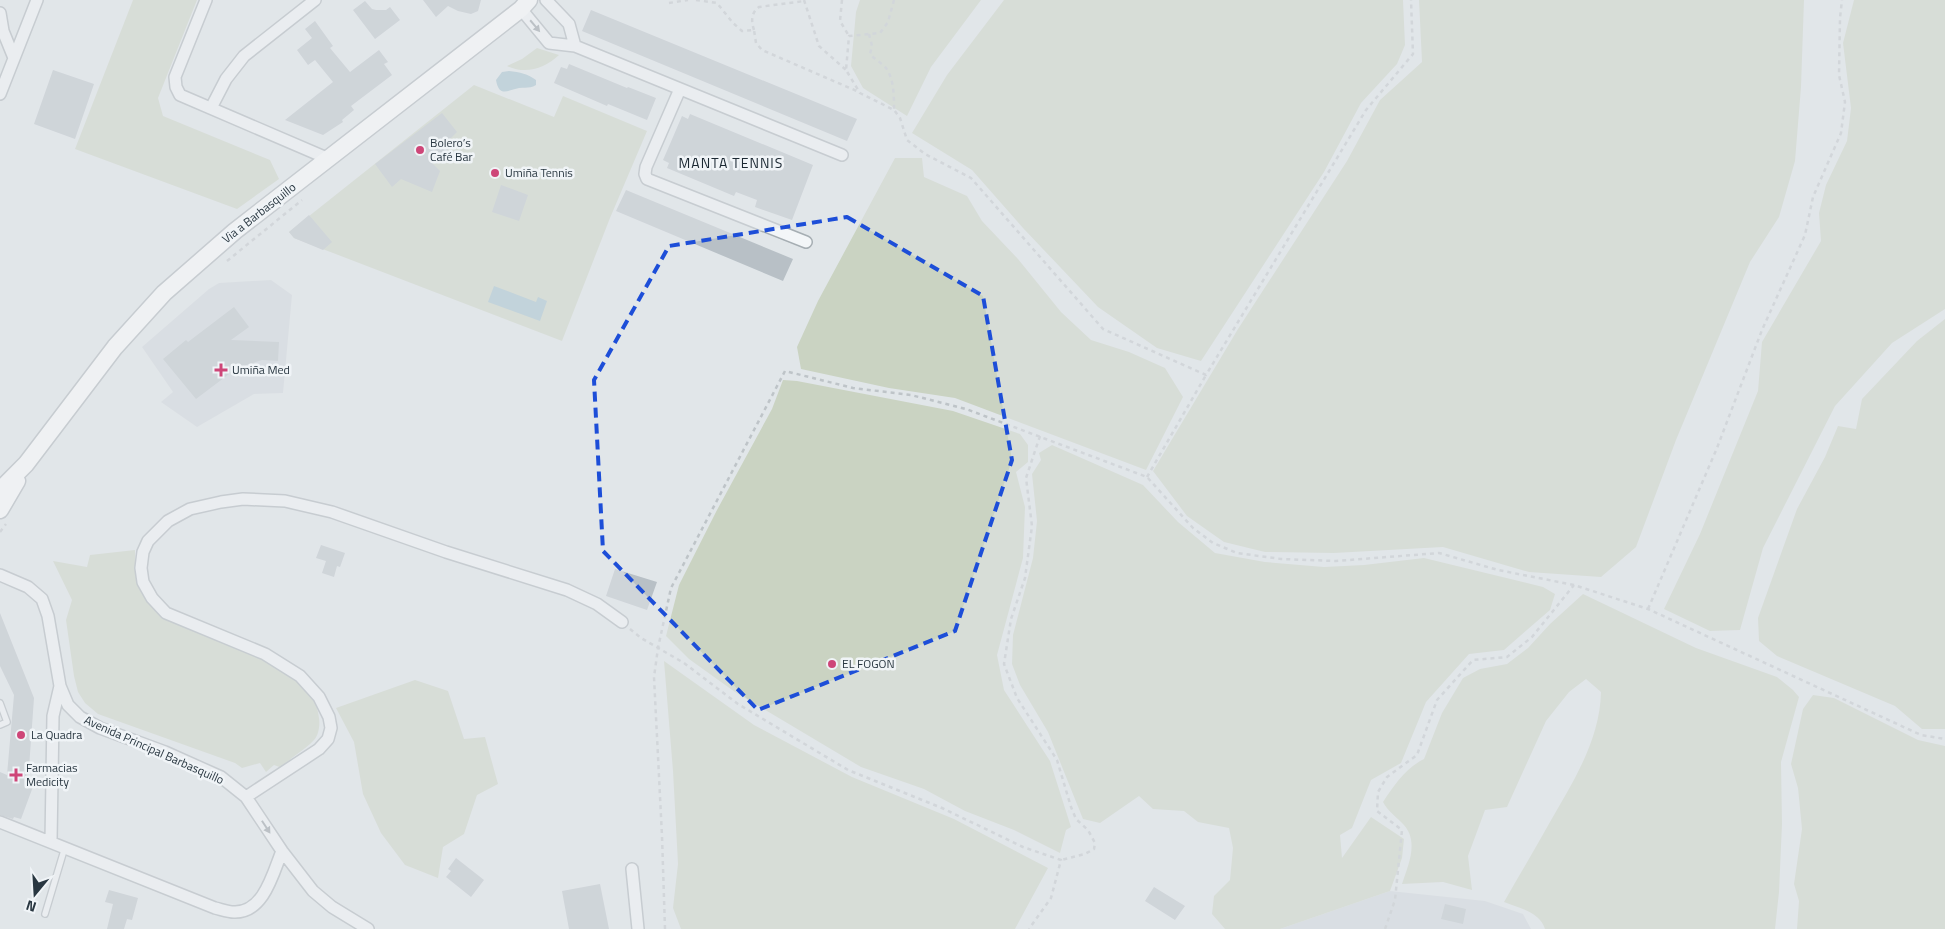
<svg xmlns="http://www.w3.org/2000/svg" width="1945" height="929" font-family="'Titillium Web',sans-serif">
	<style>
		.built { fill: #cfd6db }
		.green { fill: #cad3c2 }
		.water { fill: #9cbcc9 }
		.building { fill: #b8c0c6 }
		.lines { fill: none; stroke-linecap: round; stroke-linejoin: round }
		.service-casing { stroke: #a6aeb3; stroke-width: 8 }
		.minor-casing { stroke: #a6aeb3; stroke-width: 14 }
		.secondary-casing { stroke: #a6aeb3; stroke-width: 19 }
		.path { stroke: #bec4c8; stroke-width: 2.5; stroke-dasharray: 4 4; stroke-linecap: butt }
		.service { stroke: #f3f6f8; stroke-width: 5.5 }
		.minor { stroke: #f3f6f8; stroke-width: 11 }
		.secondary { stroke: #fff; stroke-width: 16 }
		.oneway { fill: #8e969c }
		.marked { fill: none; stroke: #1d4ed8; stroke-width: 4; stroke-dasharray: 10 6; stroke-linejoin: round }
		.poi-dot { fill: #ce4678; stroke: #f0f4f7; stroke-width: 2 }
		.labels { text-anchor: middle; stroke-width: 5; stroke-linejoin: round; paint-order: stroke }
		.poi-label { font-size: 12px; fill: #293741; stroke: #f0f4f7; text-anchor: start }
		.street-label { font-size: 12px; fill: #293741; stroke: #f0f4f7 }
		.neighbourhood-label { font-size: 14px; letter-spacing: 1px; fill: #1b2832; stroke: #f0f4f7 }
	</style>
	<rect width="100%" height="100%" fill="#e1e6e9"/>
	<path class="built" d="M271,280L292,295L283,393L254,394L197,427L161,402L173,392L142,347L209,289L219,283Z
		M1390,891L1485,901L1523,914L1531,929H1280Z"/>
	<path class="green" d="M133,0H197L158,98L163,116L270,160L279,179L237,209L75,149Z
		M860,0H981L931,67L907,116L863,88L851,66L856,12Z
		M1004,0H1403L1405,45L1397,64L1361,103L1324,172L1201,361L1157,348L1098,307L1023,228L972,170L912,133L947,75Z
		M1419,0H1804L1801,87L1795,161L1779,217L1750,262L1676,440L1636,547L1601,577L1529,572L1443,547L1334,553L1265,552L1224,542L1187,516L1153,471L1238,329L1347,161L1380,100L1422,62Z
		M1854,0H1945V309L1892,343L1835,406L1763,548L1740,630L1710,631L1664,609L1700,534L1758,391L1762,342L1821,241L1819,213L1826,185L1847,141L1851,108L1843,43Z
		M537,48L559,55C545,68 526,75 507,66L522,59Z
		M474,85L554,117L563,96L647,131L610,218L562,341L294,238L289,232Z
		M895,158H922L924,177L967,196L982,221L1018,259L1061,312L1091,340L1129,352L1165,368L1183,397L1146,470L955,398L889,388L801,369L797,347L818,301Z
		M1945,319V729H1922L1895,706L1777,656L1759,641L1758,618L1797,509L1825,457L1838,426L1856,429L1862,399L1917,341Z
		M783,380L797,381L953,411L1020,434L1028,445V462L1016,472L1025,507L1023,558L997,655L1004,690L1050,761L1071,827L1066,830L1060,853L1014,830L965,811L924,789L861,767L735,692L689,659L666,636L679,585L717,510L772,409Z
		M1052,445L1143,485L1178,522L1215,553L1265,562L1324,567L1364,565L1424,558L1543,587L1555,594L1550,610L1504,650L1469,654L1426,702L1401,763L1371,780L1352,828L1340,835L1342,858L1371,817L1404,839L1402,858L1390,891L1280,929H1225L1212,914L1214,896L1230,880L1233,848L1229,828L1198,822L1184,811L1153,809L1139,796L1100,823L1083,819L1048,732L1020,685L1012,664L1013,635L1033,558L1037,521L1032,474L1041,460L1039,453Z
		M135,550V568L139,588L149,604L165,619L262,658C284,676 316,685 319,718C320,724 319,735 314,740C304,751 291,756 282,768L274,765L266,772L260,763L242,768L235,763L98,714L85,703L78,692L74,676L66,620L72,600L53,561L87,567L90,555Z
		M1583,594L1696,648L1777,677L1793,690L1799,697L1781,762L1782,824L1779,892L1775,929H1545C1540,912 1519,908 1504,902C1519,876 1535,849 1550,822C1573,782 1600,740 1601,692L1586,679L1569,692L1546,721L1507,807L1485,810L1468,856L1472,890L1443,882L1402,884C1409,863 1420,839 1401,822C1394,815 1388,811 1383,802C1394,785 1406,768 1424,759L1442,713L1463,678L1480,669L1507,664L1528,648L1550,624Z
		M664,661L754,725L852,777L954,819L1048,868L1016,927L1015,929H681L673,908L678,864L673,771Z
		M415,680L448,691L464,739L485,737L498,784L477,795L464,834L443,847L438,878L405,865L381,833L363,794L354,742L336,708Z
		M1813,695L1834,698L1918,740L1945,746V929H1797L1799,901L1794,884L1802,829L1798,788L1791,764L1803,709Z"/>
	<path class="water" d="M509,71C520,72 528,74 536,80V85C530,89 526,87 519,88C508,90 499,98 496,80L502,72Z
		M494,286L536,302L538,297L547,301L540,321L488,302Z"/>
	<path class="building" d="M423,0H481L478,11L471,14L458,11L448,6L436,17Z
		M365,1L372,9L376,10H386L390,7L400,20L375,39L353,10Z
		M591,10L857,119L847,141L582,31Z
		M315,21L333,46L330,48L350,72L379,50L388,62L384,64L392,75L351,106L354,110L342,120L343,122L323,135L285,120L333,82L315,60L308,65L297,50L312,38L305,29Z
		M569,64L627,88L628,87L656,98L647,120L608,104L607,106L554,83L561,67L567,69Z
		M53,70L94,84L75,139L34,124Z
		M442,113L457,132L448,141L451,147L432,163L440,171L432,192L401,179L392,187L375,164Z
		M690,114L813,165L792,220L755,207L757,200L736,192L734,196L667,168L669,163L663,160L670,144L682,116L688,119Z
		M501,185L528,195L519,221L492,212Z
		M626,190L793,259L783,281L616,211Z
		M309,215L332,242L323,250L294,238L289,232Z
		M234,307L249,327L231,340L279,342L278,361L262,360L237,368L196,399L163,359L186,340L188,342Z
		M321,545L345,553L340,567L337,566L334,577L322,573L326,561L316,558Z
		M615,569L657,582L647,610L606,596Z
		M0,613L34,698L28,782L34,784L21,819L14,817L13,819L0,815V772L7,775L14,695L0,666Z
		M456,858L484,880L471,897L446,877L451,871L448,869Z
		M600,884L609,929H569L562,891Z
		M1154,887L1185,906L1175,920L1145,901Z
		M109,890L138,898L132,920L127,919L124,929H107L113,904L105,902Z
		M1445,904L1466,909L1463,924L1441,919Z"/>
	<g class="lines">
		<g class="service-casing">
			<path id="service" d="M0,703L7,722L0,725
				M45,914L65,847"/>
		</g>
		<g class="minor-casing">
			<path id="minor" d="M206,0L175,77L176,87L180,95L329,159
				M546,0L569,24L575,46
				M521,9L549,43L575,46L842,155
				M0,13L3,31L14,58
				M680,89L646,167L645,174L647,179L806,242
				M0,94L37,0
				M211,108L226,79L244,56L315,0
				M0,575L28,587L42,599L48,616L60,686L68,705L80,717L100,728L165,752L221,777L246,797L282,851L313,891L332,907L368,929
				M246,797L319,749L328,739L331,728L329,717L319,697L300,676L265,654L166,613L152,598L143,582L141,568L143,552L148,541L168,521L190,509L221,502L243,499L285,501L332,512L446,552L567,590L597,604L622,622
				M0,822L215,908C220,909 228,912 234,912C264,913 273,873 282,851
				M51,841L53,716L60,686
				M632,869L638,929"/>
		</g>
		<g class="secondary-casing">
			<path id="secondary" d="M0,490L26,464L115,347L164,293L235,231L521,9L529,0
				M0,510L17,481"/>
		</g>
		<path class="path" d="M696,0L717,3L733,23L742,31L754,30L756,43L762,50L859,92
			M804,0L819,46L846,70
			M842,0L840,21L849,36
			M894,0L888,22L880,33L849,36L846,70L860,93L894,110L900,118L907,140L925,154L971,178L1103,329L1206,375L1366,110L1413,54L1411,0
			M669,3L688,0
			M754,30C751,21 751,13 759,7L804,1
			M869,34L872,46L870,54C875,60 882,63 886,68C894,79 894,96 894,109
			M227,261L302,200
			M1040,436L1026,478L1032,526L1025,578L1011,619L1004,664L1017,698L1057,760L1071,807L1076,819L1088,830L1095,843L1094,849L1085,854L1061,860
			M1147,477L1206,375
			M0,532L6,524
			M1648,609L1717,448L1762,330L1805,235L1813,197L1841,133L1845,102L1839,75L1840,18L1842,0
			M630,629L641,638L684,663L738,704L848,770L942,808L1023,847L1061,860L1051,898L1029,929
			M665,929L662,836L654,677L658,648L671,588L785,371L853,388L911,395L966,409L1147,477L1193,528L1213,543L1237,553L1281,559L1336,561L1439,553L1498,570L1574,585L1648,609L1921,735L1945,739
			M1385,929L1395,900L1402,830L1377,811L1378,792L1387,777L1417,755L1437,700L1473,660L1507,657L1532,637L1574,585"/>
		<use href="#service" class="service"/>
		<use href="#minor" class="minor"/>
		<use href="#secondary" class="secondary"/>
	</g>
	<defs><path id="oneway-solid" d="M-6-.8H1V-3.2L6.5 0L1 3.2V.8H-6Z" transform="scale(1.25)"/></defs>
	<g class="oneway">
		<use href="#oneway-solid" transform="translate(535 26) rotate(50)"/>
		<use href="#oneway-solid" transform="translate(266 827) rotate(57)"/>
	</g>
	<path d="M0 0H1945V929H0ZM847,217L983,296L1012,460L955,631L758,710L603,551L594,380L669,246Z" fill="#e1e6e9" fill-opacity=".55" fill-rule="evenodd"/>
	<path class="marked" d="M847,217L983,296L1012,460L955,631L758,710L603,551L594,380L669,246Z"/>
	<g class="poi-dot">
		<circle cx="420" cy="150" r="5"/>
		<circle cx="495" cy="173" r="5"/>
		<path d="M218.5 362.5h5v5h5v5h-5v5h-5v-5h-5v-5h5z"/>
		<circle cx="832" cy="664" r="5"/>
		<circle cx="21" cy="735" r="5"/>
		<path d="M13.5 767.5h5v5h5v5h-5v5h-5v-5h-5v-5h5z"/>
	</g>
	<g class="labels">
		<g class="poi-label">
			<text x="430" y="147">Bolero’s<tspan x="430" dy="14">Café Bar</tspan></text>
			<text x="505" y="177">Umiña Tennis</text>
			<text x="232" y="374">Umiña Med</text>
			<text x="842" y="668">EL FOGON</text>
			<text x="31" y="739">La Quadra</text>
			<text x="26" y="772">Farmacias<tspan x="26" dy="14">Medicity</tspan></text>
		</g>
		<g class="street-label">
			<text transform="translate(259 213) rotate(-38)" y="4">Via a Barbasquillo</text>
			<text transform="translate(154 750) rotate(24)" y="4">Avenida Principal Barbasquillo</text>
		</g>
		<g class="neighbourhood-label">
			<text x="731" y="168">MANTA TENNIS</text>
		</g>
	</g>
	<g transform="translate(35 894) rotate(198)" stroke="#f0f4f7" stroke-width="4" paint-order="stroke">
	<path d="M0-4L9 19L0 12L-9 19Z" fill="#293741"/>
	<text y="-8" font-size="14" font-weight="bold" text-anchor="middle" fill="#293741">N</text>
	</g>
</svg>
